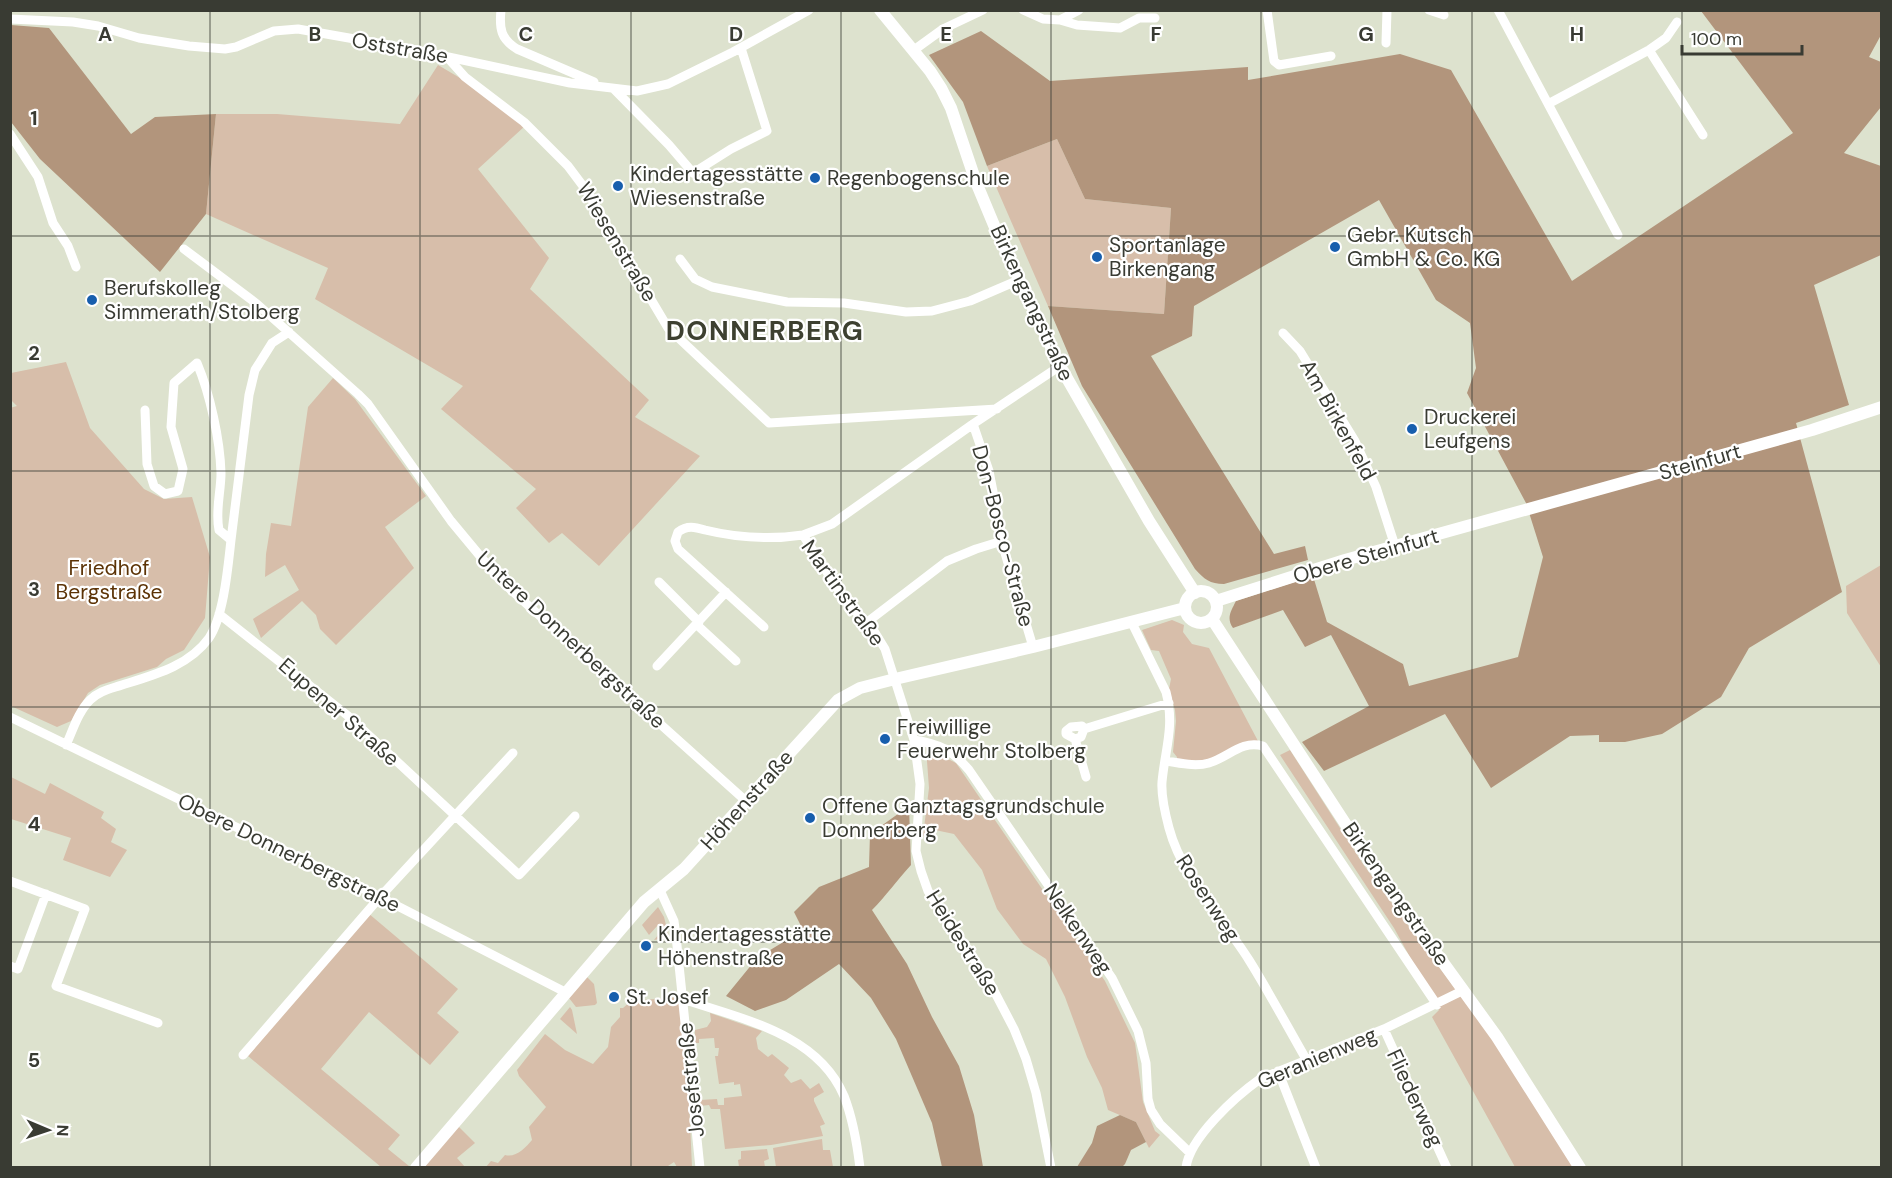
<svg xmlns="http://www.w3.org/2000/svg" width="1892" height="1178" font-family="'DM Sans',sans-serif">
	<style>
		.green { fill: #d7beaa }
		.forest { fill: #b2957c }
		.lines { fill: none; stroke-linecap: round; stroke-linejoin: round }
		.minor { stroke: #fff; stroke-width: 9 }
		.tertiary { stroke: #fff; stroke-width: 12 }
		.grid { fill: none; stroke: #393b33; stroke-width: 1.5; stroke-opacity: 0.55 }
		.poi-dot { fill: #175ead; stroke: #fff; stroke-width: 2 }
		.labels { text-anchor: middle; stroke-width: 4.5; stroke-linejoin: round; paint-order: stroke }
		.street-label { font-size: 21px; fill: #393b33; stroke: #fff }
		.poi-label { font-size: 21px; fill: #393b33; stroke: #fff; text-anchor: start }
		.park-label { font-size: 21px; fill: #5c3306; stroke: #fff }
		.district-label { font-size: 27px; font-weight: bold; letter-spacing: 1.5px; fill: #3d4030; stroke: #fff }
		.grid-label { font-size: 20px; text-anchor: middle; font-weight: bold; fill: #393b33; stroke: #fff; stroke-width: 4.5; stroke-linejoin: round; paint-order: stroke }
	</style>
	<rect width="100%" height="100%" fill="#dde2ce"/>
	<path class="green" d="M438,65L482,91L525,126L478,169L549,258L530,289L649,400L635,417L700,456L599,566L562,533L549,543L516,508L536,489L441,409L463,386L315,299L328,268L206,214L216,114H277L400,124Z
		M1057,139L1085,199L1171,208L1164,314L1048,306L987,166Z
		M66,362L90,428L144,489L164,499L192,497L210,557L205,618L184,650L166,659L157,667L100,685L88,693L71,721L57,727L11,706L10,408L17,406L11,400V373Z
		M333,378L355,399L426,496L385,527L414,568L336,645L320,629L316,615L302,601L261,638L253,619L299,590L285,565L265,577L266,554L271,523L291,526L308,407Z
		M1881,565V667L1847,613L1846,586Z
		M1172,620L1184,625L1183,632L1192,644L1209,648L1258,741L1209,760L1177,761V757L1173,752L1176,721L1175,710L1169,689L1171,679L1159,651L1151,650L1142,630Z
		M926,748L956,763L1105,981L1135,1043L1143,1102L1155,1131L1160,1135L1149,1148L1136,1122L1108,1110L1102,1088L1087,1057L1065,997L1046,959L1023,944L997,909L982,870L954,834L935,830L923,836L929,788Z
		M1290,750L1363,864L1493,1040L1573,1167H1515L1432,1017L1439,1010L1394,928L1280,755Z
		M11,777L45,794L50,783L104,812L101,818L116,829L111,842L127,850L110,877L63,860L71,838L11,819Z
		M658,907L664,917L669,937L654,940L663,929L658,925L649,935L642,925Z
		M368,913L458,989L437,1013L459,1032L430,1065L369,1012L321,1069L400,1135L388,1149L409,1166L407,1167H381L248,1056Z
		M587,977L594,984L597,1003L595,1005L576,1007L569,998Z
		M680,997L688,1078L692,1167H677L674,1162L665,1168H485L491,1161L498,1163L505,1155C516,1158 525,1148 532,1140L529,1127L546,1107L519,1076L517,1070L545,1034L565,1050L593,1064L608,1047L611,1027L620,1017V1008H623L631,1001Z
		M570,1007L572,1010L577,1034L560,1019Z
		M710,1013L762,1031L756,1038L758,1049L768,1057L772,1054L789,1068L784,1075L791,1083L801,1079L810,1089L819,1083L824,1092L814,1098V1101L825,1124L820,1126L823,1136L771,1145L725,1149L720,1109H711L709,1105L700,1106V1100L717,1099L718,1105H724V1098L742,1096L740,1084L734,1085V1082L719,1084L715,1056H718L719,1048H715L714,1038L699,1039V1043H695V1030L707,1027L711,1021Z
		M457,1125L475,1143L457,1158L465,1167L420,1168Z
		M822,1139L823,1150H830L833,1167H776L773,1148Z
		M767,1149L769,1159L764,1161L765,1167H739L738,1160L741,1159V1151Z"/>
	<path class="forest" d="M1701,11H1881V35L1869,57L1881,62V107L1844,153L1881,166V255L1814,285L1849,405L1796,423L1842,592L1749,648L1721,697L1662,734L1625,742H1599V735L1570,736L1491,788L1445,714L1324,771L1302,742L1369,706L1331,635L1305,647L1283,610L1233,628C1226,618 1231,611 1236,601L1313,576L1327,622L1403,664L1409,686L1518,657L1543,557L1526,503L1467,393L1476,368L1470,323L1436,300L1379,200L1194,306L1192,336L1151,356L1274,554L1305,546L1308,560L1224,584C1210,584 1204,579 1195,569L1082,386L1048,306L1164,314L1171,208L1085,199L1057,139L987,166L963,102L929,55L981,31L1050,81L1248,67V80L1400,54L1451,70L1572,281L1793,133Z
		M11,25L49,28L131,134L155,117L216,114L206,214L160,272L40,159L11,122Z
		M909,806L911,865C897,880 886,896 872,910L907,964L932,1017L959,1066L974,1115L983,1167H942L932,1123L896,1039L871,998L839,964L786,1000L755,1011L726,996L757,958L803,930L794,912L819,887L869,867L870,834Z
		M1120,1115L1136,1122L1146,1142L1131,1150L1125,1164L1122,1167H1077L1092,1143L1097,1126Z"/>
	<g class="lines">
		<path class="minor" d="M501,10C499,29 501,39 517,49L594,82
			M1023,10L1043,19L1060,20L1077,25L1120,28L1139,18H1155
			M1267,10L1274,61L1279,65L1331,56
			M1429,10L1444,15
			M1498,10L1618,235
			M10,19L73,22L98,26L139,38L189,46L225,49L236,47L274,31L298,29L411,49L570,83L637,91L668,84L733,52L809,10
			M1060,20L1079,10
			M1386,43L1387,10
			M914,50L943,29L983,10
			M1649,50L1703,135
			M447,57L465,77L524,122L568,166L586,190L668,328L769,423L997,409
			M614,89L669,145L693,173L731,149L767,131L741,48
			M1548,104L1649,50L1666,38L1677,22
			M10,134L38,177L53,223L68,246L76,267
			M184,249L257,304L358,394L368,404L451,521L500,580L747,802
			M680,259L695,279L712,287L787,302L844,303L906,312L932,311L970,301L1019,280
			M1283,333L1300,351L1355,441L1376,487L1395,546
			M973,424L989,471L1005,553L1033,647
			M803,535L832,524L973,424L1060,366
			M231,540L249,395L255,370L272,343L289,332
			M659,582L699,622
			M219,614L347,715L519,875L575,816
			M1131,621L1166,692C1175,726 1165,749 1162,782C1161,797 1165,813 1169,828C1182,877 1222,917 1249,960C1269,992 1287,1026 1306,1059
			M866,623L947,561L976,549L1002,541
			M696,624L736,661
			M764,627L678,549L675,541L678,532C687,525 695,527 705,530C738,538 769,540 803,535L845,600L874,631L885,649L914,740L920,784L916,851L921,871L928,891L990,983L1014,1029L1026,1059L1036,1093L1051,1168
			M657,666L726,592
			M10,717L380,897L567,993
			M1084,729L1081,737L1075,739L1066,734V731L1071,727L1082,726L1084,729L1169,703
			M1075,739L1086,777
			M914,740C940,744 952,750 969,770L1112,978L1138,1031L1146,1063L1148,1099L1151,1110L1160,1124L1189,1152
			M66,745C73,730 78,712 90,700C99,691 110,689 122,685C154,675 189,666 209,638C224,616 228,566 231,540L219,530C215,511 221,492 221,473C220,439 210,394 197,363L174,383L171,427L183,469L178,491L165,494L154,486L147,464L145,410
			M1166,761C1180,763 1195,767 1209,763C1229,757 1241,740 1263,746L1437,1005
			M10,881L85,909L56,986L158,1023
			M659,888L674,921L676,936L700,1168
			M10,966L18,969L46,894
			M683,999C741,1019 817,1033 844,1096C853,1119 857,1143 860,1168
			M1384,1029L1447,1168
			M243,1055L380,897L513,753
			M1278,1071L1316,1168
			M1186,1168C1189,1138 1236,1096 1260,1079L1384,1029L1464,990"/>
		<path class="tertiary" d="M880,10L930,71L941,88L951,108L976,182L996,230L1060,366L1149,521L1195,593
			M1185 607a16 16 0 1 1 32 0a16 16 0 1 1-32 0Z
			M1216,601L1345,560L1812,430L1882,407
			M1212,619L1369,860L1497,1037L1580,1168
			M416,1168L644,902L684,869L838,700L860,688L895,679L1033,647L1185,608"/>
	</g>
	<path class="grid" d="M210,10V1168M420,10V1168M631,10V1168M841,10V1168M1051,10V1168M1261,10V1168M1472,10V1168M1682,10V1168M10,236H1882M10,471H1882M10,707H1882M10,942H1882"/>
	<g class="poi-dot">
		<circle cx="815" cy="178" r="6"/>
		<circle cx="618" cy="186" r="6"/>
		<circle cx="1335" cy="247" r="6"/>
		<circle cx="1097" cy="257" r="6"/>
		<circle cx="92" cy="300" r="6"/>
		<circle cx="1412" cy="429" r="6"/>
		<circle cx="885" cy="739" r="6"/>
		<circle cx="810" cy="818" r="6"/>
		<circle cx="646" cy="946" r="6"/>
		<circle cx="614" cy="997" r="6"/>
	</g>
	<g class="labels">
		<g class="street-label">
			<text transform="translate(400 48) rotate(10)" y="7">Oststraße</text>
			<text transform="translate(617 242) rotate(59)" y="7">Wiesenstraße</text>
			<text transform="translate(1032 303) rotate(65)" y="7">Birkengangstraße</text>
			<text transform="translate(1338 420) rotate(61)" y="7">Am Birkenfeld</text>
			<text transform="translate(1700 462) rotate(-16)" y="7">Steinfurt</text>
			<text transform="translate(1003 536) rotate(75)" y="7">Don-Bosco-Straße</text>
			<text transform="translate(1366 556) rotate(-16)" y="7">Obere Steinfurt</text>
			<text transform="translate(843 593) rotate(54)" y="7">Martinstraße</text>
			<text transform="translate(571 640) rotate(43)" y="7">Untere Donnerbergstraße</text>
			<text transform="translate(339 712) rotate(41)" y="7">Eupener Straße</text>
			<text transform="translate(747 800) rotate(-48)" y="7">Höhenstraße</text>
			<text transform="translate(289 853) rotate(26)" y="7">Obere Donnerbergstraße</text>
			<text transform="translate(1396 894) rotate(55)" y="7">Birkengangstraße</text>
			<text transform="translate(1208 898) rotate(57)" y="7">Rosenweg</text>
			<text transform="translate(1078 929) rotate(56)" y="7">Nelkenweg</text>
			<text transform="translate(963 943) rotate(58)" y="7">Heidestraße</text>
			<text transform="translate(1317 1058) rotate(-23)" y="7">Geranienweg</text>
			<text transform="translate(691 1080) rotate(-96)" y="7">Josefstraße</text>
			<text transform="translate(1415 1098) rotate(65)" y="7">Fliederweg</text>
		</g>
		<g class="poi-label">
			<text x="630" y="181">Kindertagesstätte<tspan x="630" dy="24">Wiesenstraße</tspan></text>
			<text x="827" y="185">Regenbogenschule</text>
			<text x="1347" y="242">Gebr. Kutsch<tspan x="1347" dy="24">GmbH &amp; Co. KG</tspan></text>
			<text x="1109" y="252">Sportanlage<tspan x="1109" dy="24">Birkengang</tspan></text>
			<text x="104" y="295">Berufskolleg<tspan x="104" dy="24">Simmerath/Stolberg</tspan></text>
			<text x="1424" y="424">Druckerei<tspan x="1424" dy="24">Leufgens</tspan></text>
			<text x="897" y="734">Freiwillige<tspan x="897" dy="24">Feuerwehr Stolberg</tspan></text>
			<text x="822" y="813">Offene Ganztagsgrundschule<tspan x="822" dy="24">Donnerberg</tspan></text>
			<text x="658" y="941">Kindertagesstätte<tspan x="658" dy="24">Höhenstraße</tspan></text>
			<text x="626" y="1004">St. Josef</text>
		</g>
		<g class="park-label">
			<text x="109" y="575">Friedhof<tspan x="109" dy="24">Bergstraße</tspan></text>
		</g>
		<g class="district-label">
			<text x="765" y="340">DONNERBERG</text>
		</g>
	</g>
	<g class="grid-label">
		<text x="105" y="41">A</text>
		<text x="315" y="41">B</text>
		<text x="526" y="41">C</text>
		<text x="736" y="41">D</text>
		<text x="946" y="41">E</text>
		<text x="1156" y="41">F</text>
		<text x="1366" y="41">G</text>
		<text x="1577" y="41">H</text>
		<text x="34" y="125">1</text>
		<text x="34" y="360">2</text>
		<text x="34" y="596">3</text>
		<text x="34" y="831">4</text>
		<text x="34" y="1067">5</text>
	</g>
	<rect width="1892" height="1178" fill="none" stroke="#393b33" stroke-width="24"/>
	<g transform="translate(48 1130) rotate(92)" stroke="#ffffff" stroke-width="4.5" paint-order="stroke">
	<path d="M0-4.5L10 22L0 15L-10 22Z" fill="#393b33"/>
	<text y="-9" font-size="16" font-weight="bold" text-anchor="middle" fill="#393b33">N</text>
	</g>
	<path d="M1682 45v9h120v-9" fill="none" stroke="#393b33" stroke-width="3"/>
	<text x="1691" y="45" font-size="18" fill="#393b33" stroke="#ffffff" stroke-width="4.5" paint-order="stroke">100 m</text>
</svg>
